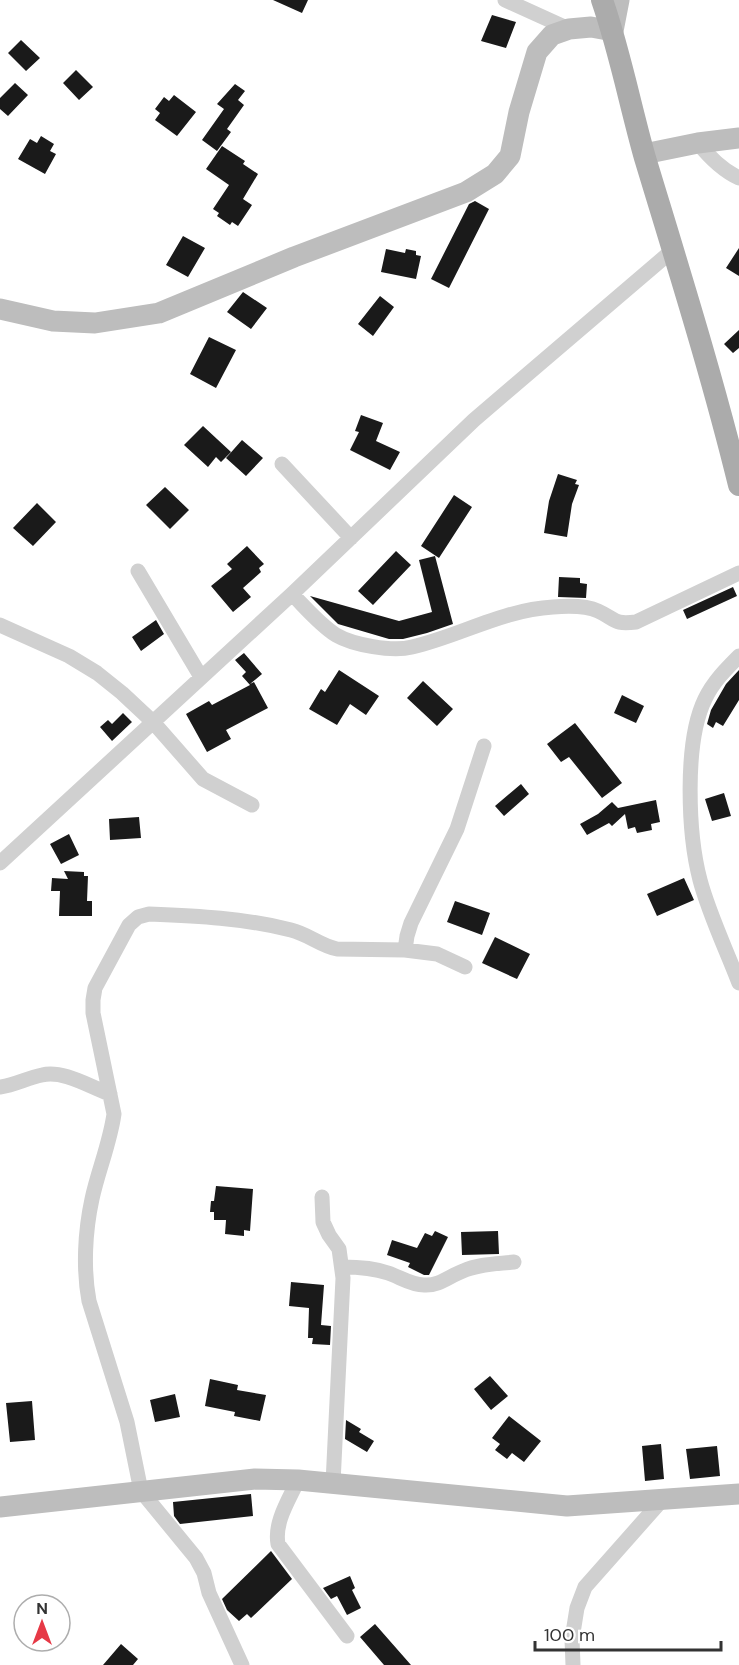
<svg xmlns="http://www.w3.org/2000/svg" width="739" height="1665" font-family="'DM Sans',sans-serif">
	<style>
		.building { fill: #1a1a1a }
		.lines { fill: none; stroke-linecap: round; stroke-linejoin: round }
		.street { stroke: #d0d0d0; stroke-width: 15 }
		.secondary { stroke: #bdbdbd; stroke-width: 21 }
		.primary { stroke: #ababab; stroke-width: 22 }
	</style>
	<rect width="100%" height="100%" fill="#fff"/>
	<path class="building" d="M273,0H308L302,13Z
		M492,15L516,22L506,48L481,41Z
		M21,40L40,58L26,71L8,53Z
		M76,70L93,87L79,100L63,83Z
		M15,83L28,95L8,116L0,109V98Z
		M235,84L245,91L238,100L244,105L227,129L231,132L217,151L202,140L224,109L217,104Z
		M174,95L196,112L177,136L155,120L160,113L155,109L164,97L169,101Z
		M41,136L54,144L50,151L56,154L45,174L18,159L30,139L37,143Z
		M222,146L245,161L243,164L258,174L243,199L252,205L238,226L232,222L230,225L217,216L219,213L213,209L229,185L206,169Z
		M475,201L489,209L449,288L431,279L469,204Z
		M183,236L205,248L188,277L166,265Z
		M739,248V276L726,268Z
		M386,249L405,253L406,249L416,251V255L421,256L416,279L381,272Z
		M243,292L267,308L251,329L227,312Z
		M380,296L394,307L373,336L358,324Z
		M739,330V348L733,353L724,344Z
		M209,337L236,350L216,388L190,374Z
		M361,415L383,423L376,441L400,452L390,470L350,450L359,432L355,431Z
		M203,426L231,452L221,462L216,457L208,467L184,445Z
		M242,440L263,458L246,476L226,458Z
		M558,474L577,480L575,484L579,485L572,504L567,537L544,533L549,501Z
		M165,487L189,510L170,529L146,505Z
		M454,495L472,507L439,558L421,546Z
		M37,503L56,522L33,546L13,528Z
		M247,546L264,564L259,568L261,572L243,588L251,597L233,612L211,586L232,569L227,564Z
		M396,551L411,565L373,605L358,591Z
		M435,556L453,624L427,633L403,639H389L338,624L310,596L399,621L432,612L419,560Z
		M559,577L580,578V583L587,584L586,598L558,597Z
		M733,587L737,596L687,619L683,610Z
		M156,620L164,634L141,651L132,637Z
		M244,653L262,674L250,684L254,682L268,708L226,730L231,739L207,752L186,714L209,701L212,705L250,685L242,676L246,672L235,660Z
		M339,670L379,696L366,715L350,704L337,725L309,709L321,689L325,692Z
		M739,670V700L723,726L716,722L713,728L707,724L711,710L726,684Z
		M423,681L453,709L437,726L407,698Z
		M622,695L644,706L636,723L614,713Z
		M123,713L132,722L112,741L100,727L108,720L112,724Z
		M575,723L622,783L602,798L569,757L561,762L547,744Z
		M521,784L529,794L504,816L495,806Z
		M724,793L731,816L712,821L705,799Z
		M656,800L660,822L651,824L652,830L637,833L635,827L628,829L625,814L612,826L609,823L587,835L580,824L598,814L612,802L618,808Z
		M139,817L141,838L110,840L109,819Z
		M69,834L79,855L61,864L50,844Z
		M64,871L84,872V876H88L87,901H92V916H59L60,891H51L52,878L68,879Z
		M684,878L694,900L657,916L647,894Z
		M455,901L490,913L482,935L447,922Z
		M495,937L530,954L517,979L482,963Z
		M216,1186L253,1189L250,1231L244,1230V1236L225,1234L226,1220H214V1212H210L211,1201H214Z
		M435,1231L448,1237L429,1275H424L408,1267L410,1263L387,1255L392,1240L417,1248L425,1233L432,1236Z
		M498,1231L499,1254L462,1255L461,1232Z
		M291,1282L324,1285L321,1325L331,1326L330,1345L312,1344L313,1338H308L309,1308L289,1306Z
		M490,1376L508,1396L491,1410L474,1389Z
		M210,1379L238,1385L237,1390L266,1395L260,1421L234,1416L235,1412L205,1406Z
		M175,1394L180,1417L155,1422L150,1400Z
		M32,1401L35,1440L10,1442L6,1403Z
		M509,1416L541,1441L524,1462L512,1453L507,1459L495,1450L500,1444L492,1438Z
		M346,1420L361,1429L359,1432L374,1441L367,1452L345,1439Z
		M661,1444L664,1479L645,1481L642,1446Z
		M717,1446L720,1476L690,1479L686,1449Z
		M251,1494L253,1516L180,1524L174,1516L173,1502Z
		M271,1551L292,1579L251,1618L247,1614L239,1621L227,1610L222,1599Z
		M350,1576L355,1588L352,1590L361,1608L347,1615L337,1596L331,1599L323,1588Z
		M375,1624L411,1665H384L360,1637Z
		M121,1644L138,1659L133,1665H103Z"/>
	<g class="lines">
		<path class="street" d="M505,0L569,29
			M698,143C710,158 722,170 739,178
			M282,464L351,538
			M138,571L201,677
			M292,594C306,608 319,624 336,635C353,645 392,652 412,647C460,636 502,610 553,607C566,606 585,605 598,611C616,619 613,625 636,622L739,573
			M0,625L69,656L97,673L122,693L153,722L203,779L252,805
			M739,656C726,669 713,682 705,699C684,742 688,834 700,880C709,914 726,949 739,983
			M0,863L292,594L474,420L674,249
			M405,950L407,936L411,923L457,829L484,746
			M0,1087C15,1085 27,1078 42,1075C64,1070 90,1087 110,1094
			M322,1197L323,1222L329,1235L339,1249L343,1278L333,1483
			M342,1267C358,1267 374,1268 388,1273C400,1277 411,1285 424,1285C440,1286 449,1276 463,1271C479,1264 497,1264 514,1262
			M298,1480C289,1500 274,1522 278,1544L347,1636
			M242,1665L209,1593L204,1573L196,1558L141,1491L127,1422L89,1301C83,1269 85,1231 92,1199C98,1171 110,1143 114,1114L93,1013V1000L95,988L129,925L138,917L149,914C197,916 244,918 291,930C308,934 321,946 337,949L405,950L437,954L465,967
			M573,1665L572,1639L577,1608L585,1587L662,1500"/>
		<path class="secondary" d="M644,154L698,143L739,138
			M0,309L53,321L95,323L159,313L294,257L466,192L495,174L510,156L519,112L537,52L552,35L569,29L591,27L613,31L619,0
			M0,1507L255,1479L298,1480L567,1506L739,1494"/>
		<path class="primary" d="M602,0C620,52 630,105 645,158C678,267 712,375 739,485"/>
	</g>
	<g transform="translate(42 1623)"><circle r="28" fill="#ffffff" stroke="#adadad" stroke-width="1.5"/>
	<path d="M0-4.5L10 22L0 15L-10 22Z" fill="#e63946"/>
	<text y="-9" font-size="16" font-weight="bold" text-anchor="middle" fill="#333333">N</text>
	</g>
	<path d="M535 1641v9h186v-9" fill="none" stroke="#333333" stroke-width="3"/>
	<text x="544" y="1641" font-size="18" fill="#333333" stroke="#ffffff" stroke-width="4.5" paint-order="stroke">100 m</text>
</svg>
